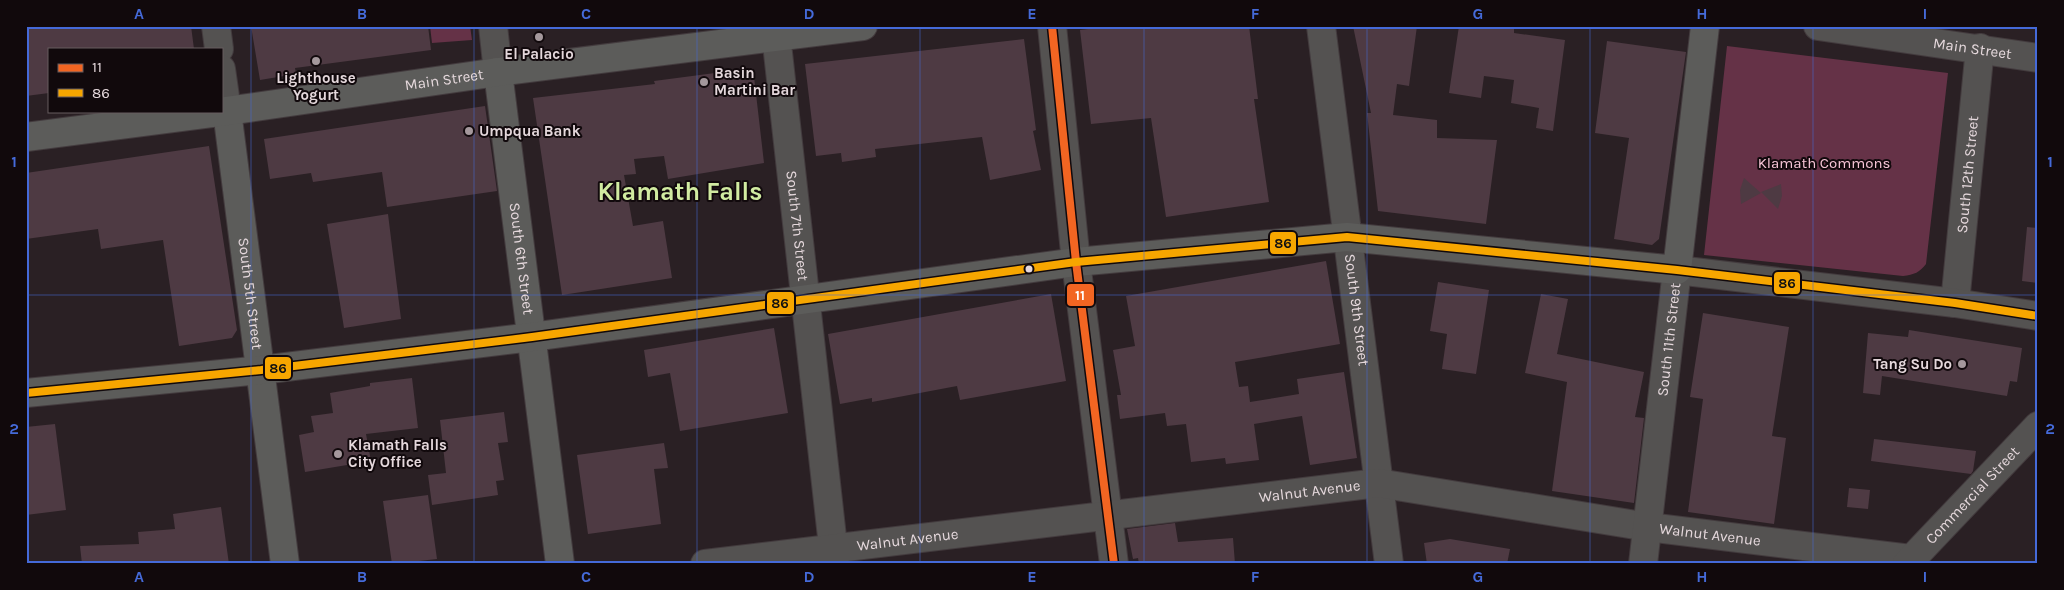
<svg xmlns="http://www.w3.org/2000/svg" width="2064" height="590" font-family="Karla,sans-serif">
	<style>
		.green { fill: #653247 }
		.building { fill: #4e3a43 }
		.lines { fill: none; stroke-linecap: round; stroke-linejoin: round }
		.minor-casing { stroke: #433b3e; stroke-width: 30 }
		.major-casing { stroke: #433b3e; stroke-width: 30 }
		.minor { stroke: #545251; stroke-width: 28 }
		.major { stroke: #5c5c5a; stroke-width: 28 }
		.bus-1-casing { stroke: #11090c; stroke-width: 11 }
		.bus-2-casing { stroke: #11090c; stroke-width: 11 }
		.bus-1 { stroke: #f26522; stroke-width: 8 }
		.bus-2 { stroke: #f7a600; stroke-width: 8 }
		.grid { fill: none; stroke: #456ad9; stroke-width: 1; stroke-opacity: 0.55 }
		.poi-dot { fill: #a4989c; stroke: #11090c; stroke-width: 2 }
		.bus-dot { fill: #e5d8dc; stroke: #11090c; stroke-width: 2 }
		.labels { text-anchor: middle; stroke-width: 4; stroke-linejoin: round; paint-order: stroke }
		.street-label { font-size: 15px; fill: #e5d8dc; stroke: #11090c }
		.poi-label { font-size: 15px; font-weight: bold; fill: #e5d8dc; stroke: #11090c; text-anchor: start }
		.park-label { font-size: 15px; fill: #f7c5d7; stroke: #11090c }
		.town-label { font-size: 25px; font-weight: bold; fill: #d1eba1; stroke: #11090c }
		.line-badge { stroke: #11090c; stroke-width: 2 }
		.badge-label { font-size: 14px; text-anchor: middle; font-weight: bold; fill: #fff }
		.pale-badge-label { font-size: 14px; text-anchor: middle; font-weight: bold; fill: #111 }
		.neatline { fill: none; stroke: #456ad9; stroke-width: 2 }
		.grid-label { font-size: 16px; text-anchor: middle; font-weight: bold; fill: #456ad9 }
	</style>
	<rect width="100%" height="100%" fill="#2a2024"/>
	<path class="green" d="M430,26H470L472,40L432,43Z
		M1727,46L1948,73L1926,264C1920,272 1914,275 1903,276L1704,255Z"/>
	<path class="building" d="M26,26H191L194,49H49V93L26,96Z
		M251,26H428L431,50L295,68L296,74L260,80Z
		M1112,26H1249L1258,99H1254L1269,202L1166,217L1151,118L1091,124L1080,30Z
		M1353,26H1417L1409,86L1397,84L1393,115L1437,120V138L1497,140L1486,224L1378,211L1367,113H1371Z
		M1459,26H1500L1514,29V33L1565,40L1553,131L1536,128L1539,108L1511,103L1514,80L1484,76L1481,98L1449,93Z
		M1024,39L1036,130L1033,131L1041,170L990,180L982,137L875,149L876,157L842,162L841,153L816,156L805,64Z
		M1607,41L1686,52L1659,239L1652,245L1614,239L1629,138L1595,133Z
		M753,68L764,163L668,179L664,156L634,159L636,174L624,175L633,226L663,221L672,278L562,295L533,98L655,84L654,81Z
		M485,106L497,191L387,207L382,172L313,182L311,173L270,179L264,139Z
		M209,146L237,330L232,338L179,346L163,240L101,249L98,229L26,239V173Z
		M1744,178L1761,193L1741,204L1740,190Z
		M1781,184L1782,196L1778,209L1761,192Z
		M388,214L401,319L344,328L327,224Z
		M2027,227L2038,228V283L2022,281Z
		M1326,261L1340,344L1235,362L1239,387L1248,386L1250,402L1299,394L1297,379L1344,372L1357,458L1310,465L1302,416L1254,424L1259,460L1226,464L1225,458L1191,462L1186,424L1167,426L1165,413L1120,419L1117,395H1121L1113,350L1135,346L1126,296Z
		M1438,282L1489,290L1476,374L1442,369L1447,334L1430,331Z
		M1051,294L1066,381L960,400L957,386L872,402V398L840,404L828,334Z
		M1541,294L1568,299L1557,354L1644,372L1635,417L1644,418L1634,503L1552,491L1567,382L1525,373Z
		M1703,313L1789,327L1772,436L1786,438L1774,524L1688,512L1703,399L1690,397Z
		M774,328L788,413L680,431L670,373L648,377L644,350Z
		M1909,330L2022,348L2017,382L2010,381L2007,396L1882,376L1880,395L1863,393L1868,333L1908,337Z
		M412,378L418,428L366,434L371,461L305,472L299,435L314,432L311,416L333,413L330,393L370,386V383Z
		M504,412L508,442L498,443L504,480L496,481L498,495L432,505L428,475L446,473L440,420Z
		M55,424L66,510L26,515V427Z
		M1874,439L1976,451L1973,471L1971,474L1871,461Z
		M664,443L668,468L654,469L661,524L588,534L577,455Z
		M1849,488L1870,490L1868,509L1847,507Z
		M428,495L437,559L392,564L383,501Z
		M221,507L229,564H82L80,546L139,544L138,532L175,529L173,514Z
		M1175,523L1178,542L1233,538L1235,564H1139L1138,558L1133,559L1127,529Z
		M1450,539L1510,549L1507,564H1427L1424,543Z"/>
	<g class="lines">
		<g class="minor-casing">
			<g id="minor">
				<path d="M216,26L219,49"/>
				<path d="M493,26L498,72"/>
				<path id="s1" d="M775,26L835,564"/>
				<path d="M1052,26L1076,262L1114,564"/>
				<path id="s2" d="M1321,26L1389,564"/>
				<path id="s3" d="M1818,26L2038,58"/>
				<path d="M221,69L227,111"/>
				<path id="s4" d="M1955,303L1980,48"/>
				<path id="s5" d="M705,564L1378,483L1648,527L1911,559"/>
				<path id="s6" d="M1643,564L1677,270L1955,303L2038,316"/>
				<path id="s7" d="M1907,564L2038,426"/>
			</g>
		</g>
		<g class="major-casing">
			<g id="major">
				<path id="s8" d="M498,72L560,564"/>
				<path id="s9" d="M227,111L285,564"/>
				<path id="s10" d="M26,137L227,111L498,72L863,26"/>
				<path d="M26,393L261,370L532,337L1076,262L1347,237L1677,270L1705,26"/>
			</g>
		</g>
		<use href="#minor" class="minor"/>
		<use href="#major" class="major"/>
		<g class="bus-1-casing">
			<path id="bus-1" d="M1052,26L1076,262L1114,564"/>
		</g>
		<g class="bus-2-casing">
			<path id="bus-2" d="M26,393L261,370L532,337L1076,262L1347,237L1677,270L1955,303L2038,316"/>
		</g>
		<use href="#bus-1" class="bus-1"/>
		<use href="#bus-2" class="bus-2"/>
	</g>
	<path class="grid" d="M251,26V564M474,26V564M697,26V564M920,26V564M1144,26V564M1367,26V564M1590,26V564M1813,26V564M26,295H2038"/>
	<g class="poi-dot">
		<circle cx="539" cy="37" r="5"/>
		<circle cx="316" cy="61" r="5"/>
		<circle cx="704" cy="82" r="5"/>
		<circle cx="469" cy="131" r="5"/>
		<circle cx="1962" cy="364" r="5"/>
		<circle cx="338" cy="454" r="5"/>
	</g>
	<circle class="bus-dot" cx="1029" cy="269" r="4.5"/>
	<g class="labels">
		<g class="street-label">
			<text dy="5" stroke="none"><textPath href="#s3" startOffset="156">Main Street</textPath></text>
			<text dy="5" stroke="none"><textPath href="#s10" startOffset="422">Main Street</textPath></text>
			<text dy="5" stroke="none"><textPath href="#s4" startOffset="129">South 12th Street</textPath></text>
			<text dy="5" stroke="none"><textPath href="#s1" startOffset="201">South 7th Street</textPath></text>
			<text dy="5" stroke="none"><textPath href="#s8" startOffset="188">South 6th Street</textPath></text>
			<text dy="5" stroke="none"><textPath href="#s9" startOffset="184">South 5th Street</textPath></text>
			<text dy="5" stroke="none"><textPath href="#s2" startOffset="286">South 9th Street</textPath></text>
			<text dy="5" stroke="none"><textPath href="#s6" startOffset="226">South 11th Street</textPath></text>
			<text dy="5" stroke="none"><textPath href="#s5" startOffset="609">Walnut Avenue</textPath></text>
			<text dy="5" stroke="none"><textPath href="#s7" startOffset="95">Commercial Street</textPath></text>
			<text dy="5" stroke="none"><textPath href="#s5" startOffset="1014">Walnut Avenue</textPath></text>
			<text dy="5" stroke="none"><textPath href="#s5" startOffset="204">Walnut Avenue</textPath></text>
		</g>
		<g class="poi-label">
			<text x="539" y="59" text-anchor="middle">El Palacio</text>
			<text x="714" y="78">Basin<tspan x="714" dy="17">Martini Bar</tspan></text>
			<text x="316" y="83" text-anchor="middle">Lighthouse<tspan x="316" dy="17">Yogurt</tspan></text>
			<text x="479" y="136">Umpqua Bank</text>
			<text x="1952" y="369" text-anchor="end">Tang Su Do</text>
			<text x="348" y="450">Klamath Falls<tspan x="348" dy="17">City Office</tspan></text>
		</g>
		<g class="park-label">
			<text x="1824" y="168">Klamath Commons</text>
		</g>
		<g class="town-label">
			<text x="680" y="200">Klamath Falls</text>
		</g>
	</g>
	<g class="line-badge">
		<rect x="1269" y="231" width="28" height="24" rx="5" fill="#f7a600"/>
		<rect x="1773" y="271" width="28" height="24" rx="5" fill="#f7a600"/>
		<rect x="1066" y="283" width="29" height="24" rx="5" fill="#f26522"/>
		<rect x="766" y="291" width="29" height="24" rx="5" fill="#f7a600"/>
		<rect x="264" y="356" width="28" height="24" rx="5" fill="#f7a600"/>
	</g>
	<g class="badge-label">
		<text x="1080" y="300">11</text>
	</g>
	<g class="pale-badge-label">
		<text x="1283" y="248">86</text>
		<text x="1787" y="288">86</text>
		<text x="780" y="308">86</text>
		<text x="278" y="373">86</text>
	</g>
	<rect width="2064" height="590" fill="none" stroke="#11090c" stroke-width="55"/>
	<rect x="48" y="48" width="175" height="65" fill="#11090c" stroke="#665c5f"/>
	<rect x="58" y="64" width="25" height="8" fill="#f26522" stroke="#665c5f"/>
	<text x="92" y="72" font-size="15" fill="#e5d8dc">11</text>
	<rect x="58" y="89" width="25" height="8" fill="#f7a600" stroke="#665c5f"/>
	<text x="92" y="98" font-size="15" fill="#e5d8dc">86</text>
	<rect x="28" y="28" width="2008" height="534" class="neatline"/>
	<g class="grid-label">
		<text x="139" y="19">A</text>
		<text x="362" y="19">B</text>
		<text x="586" y="19">C</text>
		<text x="809" y="19">D</text>
		<text x="1032" y="19">E</text>
		<text x="1255" y="19">F</text>
		<text x="1478" y="19">G</text>
		<text x="1702" y="19">H</text>
		<text x="1925" y="19">I</text>
		<text x="14" y="167">1</text>
		<text x="2050" y="167">1</text>
		<text x="14" y="434">2</text>
		<text x="2050" y="434">2</text>
		<text x="139" y="582">A</text>
		<text x="362" y="582">B</text>
		<text x="586" y="582">C</text>
		<text x="809" y="582">D</text>
		<text x="1032" y="582">E</text>
		<text x="1255" y="582">F</text>
		<text x="1478" y="582">G</text>
		<text x="1702" y="582">H</text>
		<text x="1925" y="582">I</text>
	</g>
</svg>
